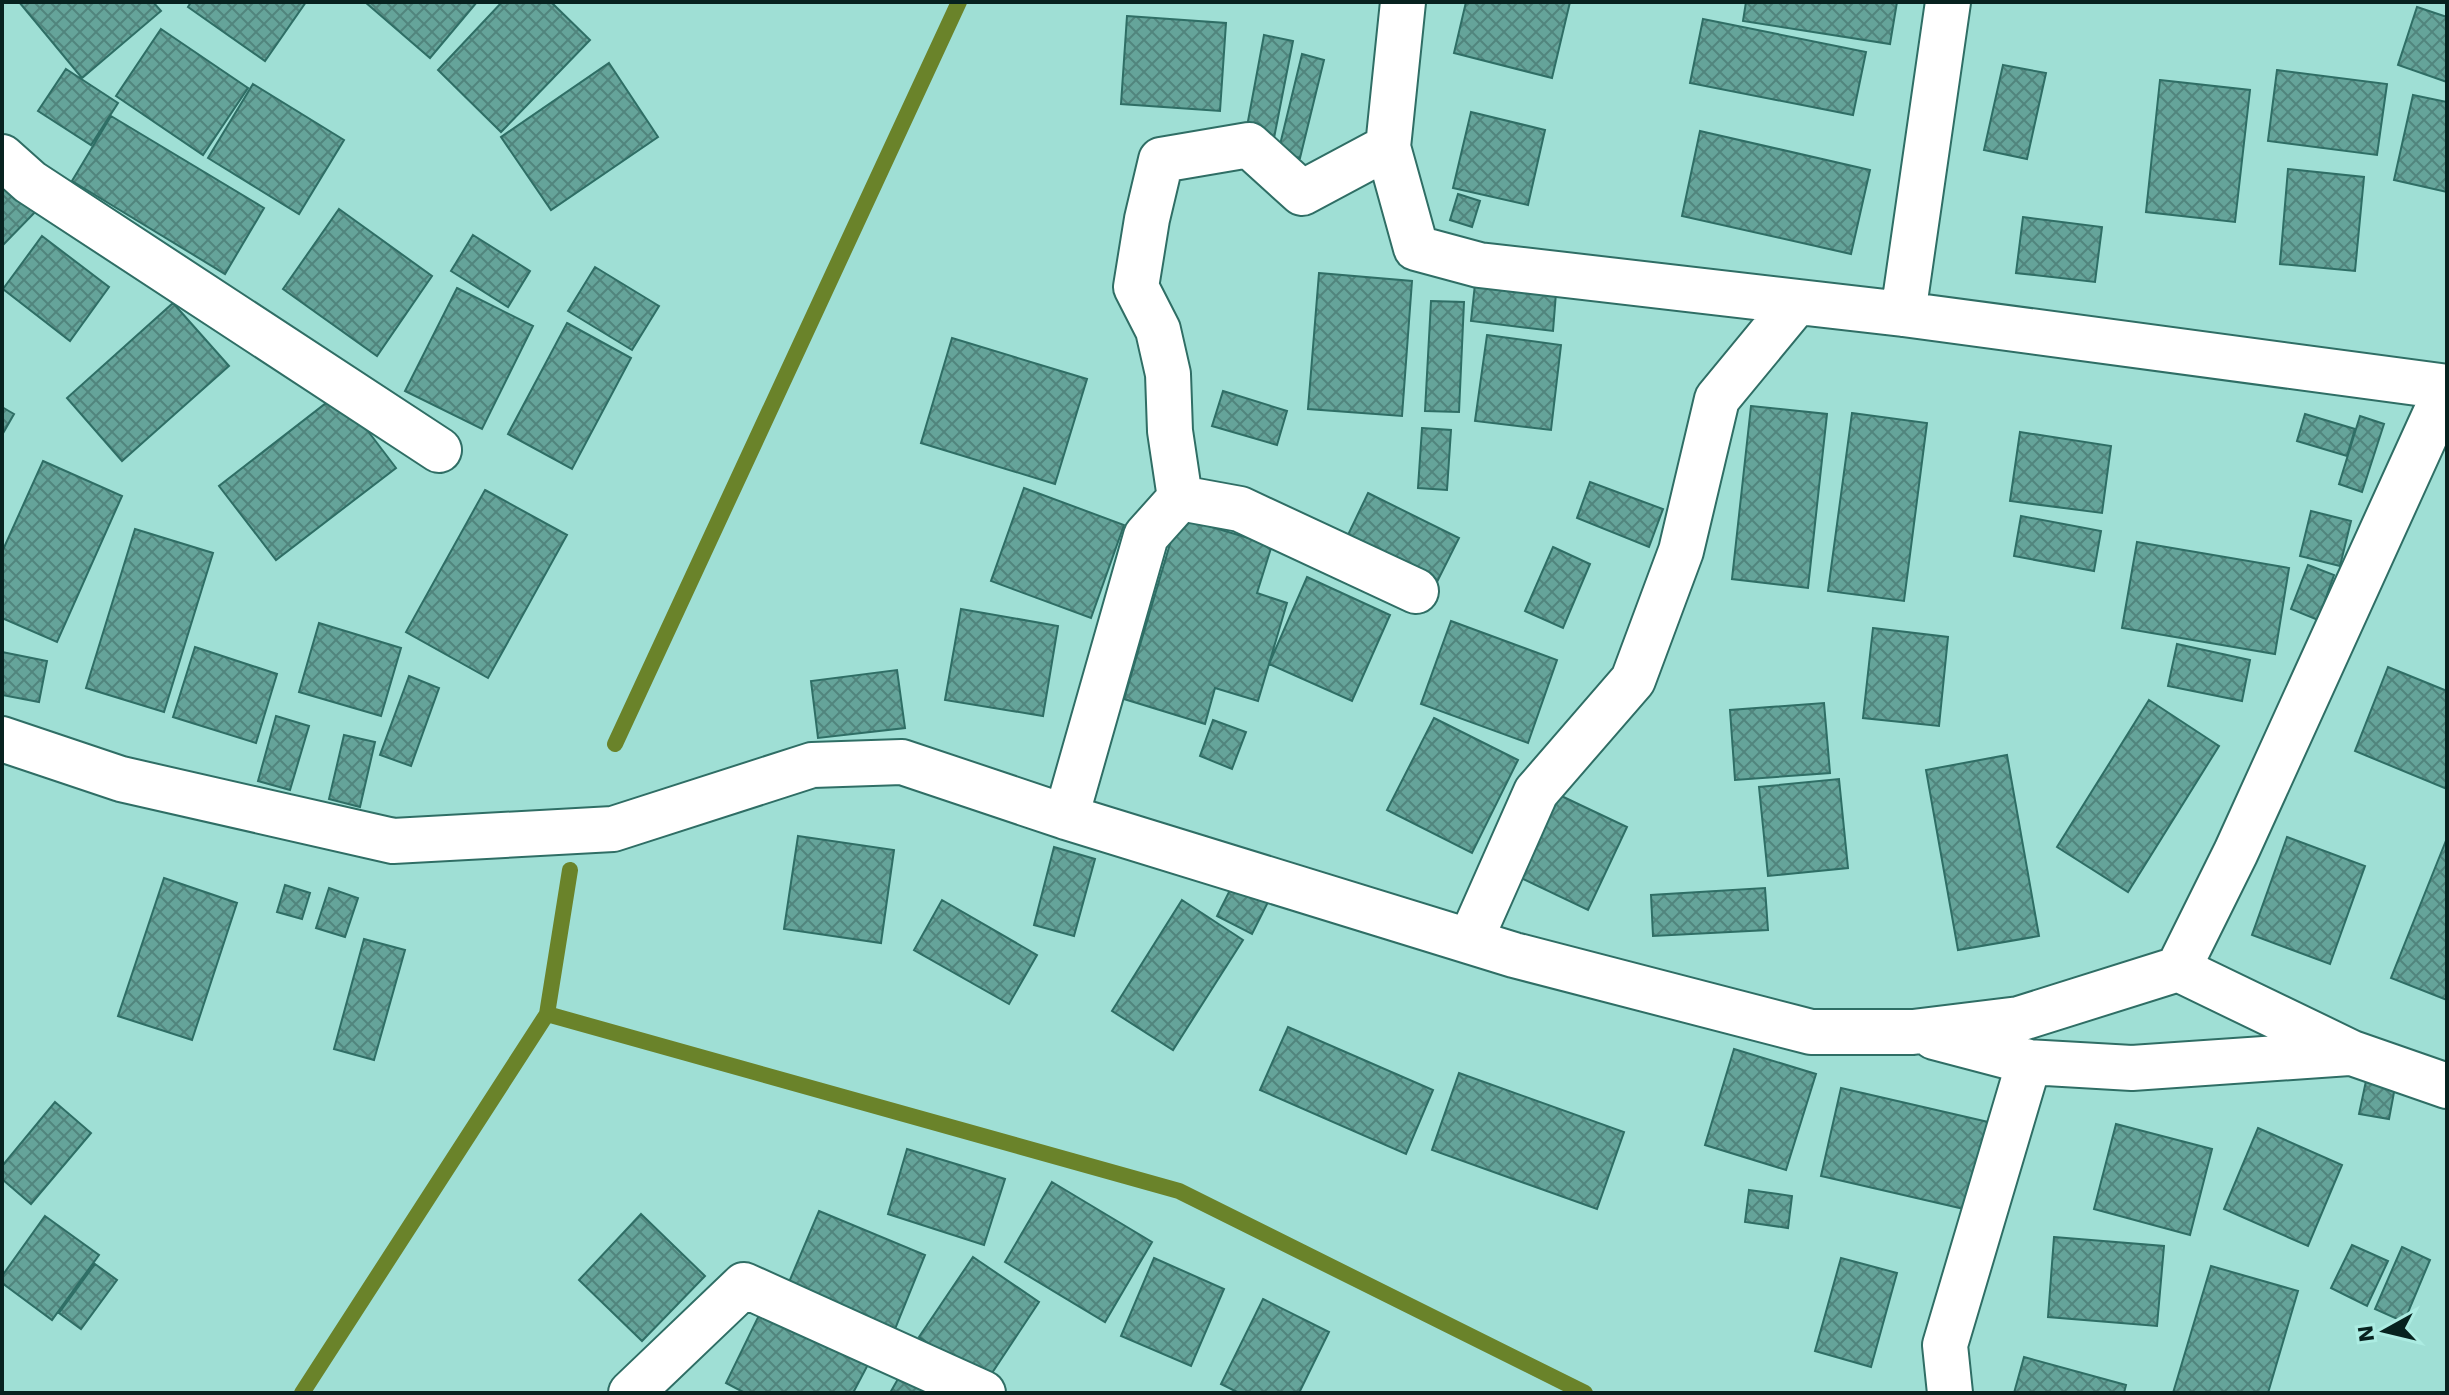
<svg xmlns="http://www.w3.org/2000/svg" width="2449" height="1395" font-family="'Work Sans',sans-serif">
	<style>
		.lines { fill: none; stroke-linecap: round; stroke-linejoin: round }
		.stream { stroke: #6a832a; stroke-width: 16 }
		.building { fill: url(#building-cross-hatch); stroke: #2f6e65; stroke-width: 2 }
		.minor-casing { stroke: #2f6e65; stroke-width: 48 }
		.minor { stroke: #fff; stroke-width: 44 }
	</style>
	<defs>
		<pattern id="building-cross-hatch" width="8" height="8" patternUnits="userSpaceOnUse" patternTransform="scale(2)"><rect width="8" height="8" fill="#65a49a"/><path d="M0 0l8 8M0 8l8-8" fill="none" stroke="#51857d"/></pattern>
	</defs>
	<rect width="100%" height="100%" fill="#9fdfd5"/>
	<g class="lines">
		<path class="stream" d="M615,744L959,2
			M547,1014L1179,1191L1585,1393
			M302,1393L547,1014L570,870"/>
	</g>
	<path class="building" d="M19,2H153L161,11L82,78Z
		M191,2H306L265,61L188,7Z
		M365,2H477L430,58Z
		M502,2H551L590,40L501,132L438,70Z
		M1466,2H1570L1552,78L1454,53Z
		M1746,2H1897L1890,44L1743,21Z
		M2417,7L2447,17V82L2398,65Z
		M1127,16L1226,23L1220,111L1121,104Z
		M1703,19L1866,52L1853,115L1690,83Z
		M161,29L248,88L203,155L116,96Z
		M1264,35L1293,41L1274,138L1246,132Z
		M1302,54L1324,60L1300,158L1278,153Z
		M609,63L658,137L551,210L501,137Z
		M2003,65L2046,73L2027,159L1984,150Z
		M66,69L118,103L91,145L38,111Z
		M2277,70L2387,84L2377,155L2268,141Z
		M2160,80L2250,90L2235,222L2146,212Z
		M253,84L344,140L299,214L208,158Z
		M2413,95L2447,102V192L2394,180Z
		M1471,112L1545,130L1528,205L1453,188Z
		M111,116L264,208L225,274L72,181Z
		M1700,131L1870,170L1851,254L1682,216Z
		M2288,169L2364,177L2355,271L2280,264Z
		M2,172L39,208L2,246Z
		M1458,194L1480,201L1472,227L1450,220Z
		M339,209L432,276L377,356L283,289Z
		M2023,217L2102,227L2095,282L2016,273Z
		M473,235L530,271L508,307L451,271Z
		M42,236L109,287L70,341L3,289Z
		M595,267L659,306L632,350L568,311Z
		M1319,273L1412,281L1402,416L1308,409Z
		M1475,284L1556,293L1553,331L1471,321Z
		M457,288L533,326L482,429L405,391Z
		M1431,301L1464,302L1459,412L1425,411Z
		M173,303L229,366L122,461L67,398Z
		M567,323L631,358L572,469L508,434Z
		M1487,335L1561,345L1551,430L1475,421Z
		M952,338L1087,379L1055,484L921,443Z
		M1223,391L1287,411L1277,445L1212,426Z
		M339,393L396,468L276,560L219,486Z
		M1751,406L1827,414L1808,588L1732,579Z
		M2,407L14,414L2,435Z
		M1852,413L1927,423L1904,601L1828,591Z
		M2305,414L2355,429L2347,456L2297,441Z
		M2360,416L2384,424L2362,492L2339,484Z
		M1422,428L1451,430L1447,490L1418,488Z
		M2020,432L2111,446L2102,513L2010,501Z
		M43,461L122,496L57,642L2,618V552Z
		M1590,482L1663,509L1649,547L1577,518Z
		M1024,488L1124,525L1091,618L991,581Z
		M485,490L567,535L488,678L406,632Z
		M1368,493L1459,538L1437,582L1347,537Z
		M2311,511L2351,521L2340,566L2300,556Z
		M2021,516L2101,531L2094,571L2014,556Z
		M1178,517L1272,545L1257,593L1287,603L1258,701L1215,688L1205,724L1124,699Z
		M135,529L213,553L164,712L86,688Z
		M2137,542L2289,568L2275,654L2122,628Z
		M1553,547L1590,564L1563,628L1525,611Z
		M2308,565L2334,575L2318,620L2291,609Z
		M1307,577L1390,615L1352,701L1269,664Z
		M961,609L1058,626L1043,716L945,700Z
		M1451,621L1557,660L1528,743L1421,704Z
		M319,623L401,648L381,716L299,692Z
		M1873,628L1948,637L1939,726L1863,718Z
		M2177,644L2250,660L2242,701L2168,686Z
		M195,647L277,674L256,743L173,717Z
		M2,652L47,661L39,702L2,695Z
		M2388,667L2447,691V789L2355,751Z
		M897,670L905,728L818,738L811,681Z
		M409,676L439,688L411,766L380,755Z
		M2149,700L2219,746L2128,892L2057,847Z
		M1824,703L1830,773L1735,780L1730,710Z
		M276,716L309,726L290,790L258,781Z
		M1434,718L1518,760L1472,853L1387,810Z
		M1213,720L1246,732L1232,769L1200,756Z
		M344,735L375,742L360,807L329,799Z
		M2007,755L2039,936L1958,950L1926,770Z
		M1839,779L1848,868L1768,876L1759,787Z
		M1555,793L1627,827L1588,910L1517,876Z
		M798,836L894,850L881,943L784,929Z
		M2287,837L2365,866L2330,964L2252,935Z
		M2447,838V1000L2391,978Z
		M1054,847L1095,859L1074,936L1034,925Z
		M1237,876L1272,894L1252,934L1217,916Z
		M164,878L237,903L192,1040L118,1016Z
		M285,885L310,893L302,919L277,912Z
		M329,888L358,898L345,937L316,928Z
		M1765,888L1768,930L1653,936L1651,895Z
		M942,900L1037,955L1009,1004L914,950Z
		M1182,900L1243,940L1173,1050L1112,1011Z
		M364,939L405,950L374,1060L334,1049Z
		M1288,1027L1433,1090L1406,1154L1260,1090Z
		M1734,1049L1816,1074L1786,1170L1705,1145Z
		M1459,1073L1624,1132L1597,1209L1432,1150Z
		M2366,1081L2395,1087L2389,1119L2359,1114Z
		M1841,1088L1997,1124L1977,1212L1821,1176Z
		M55,1102L91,1133L31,1204L2,1179V1166Z
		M2116,1124L2212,1149L2190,1235L2094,1209Z
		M2258,1128L2342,1165L2308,1246L2224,1209Z
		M907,1149L1005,1179L984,1245L888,1214Z
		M1052,1182L1152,1242L1105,1322L1005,1262Z
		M1749,1190L1792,1196L1788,1228L1745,1222Z
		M819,1211L925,1255L891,1339L784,1294Z
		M641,1214L705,1276L642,1341L579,1280Z
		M45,1216L99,1255L52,1320L2,1283V1276Z
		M2054,1237L2164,1246L2157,1326L2048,1317Z
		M2352,1245L2388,1261L2367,1306L2331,1288Z
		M2402,1247L2430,1260L2404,1322L2375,1309Z
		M973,1257L1039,1302L986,1382L919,1337Z
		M1154,1258L1224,1289L1191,1366L1121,1336Z
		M1841,1258L1897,1273L1871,1367L1815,1351Z
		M95,1264L117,1280L81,1329L59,1313Z
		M2211,1266L2298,1291L2268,1393H2173Z
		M1263,1299L1329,1332L1299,1393H1239L1221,1384Z
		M765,1303L872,1357L853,1393H745L726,1383Z
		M2024,1357L2126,1385L2124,1393H2014Z
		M907,1363L960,1393H890Z"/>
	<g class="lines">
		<g class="minor-casing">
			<path id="minor" d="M1403,2L1388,147L1416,248L1479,265L1903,314L2447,387
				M2,157L30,182L439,450
				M1903,314L1948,2
				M1180,498L1170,431L1168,374L1158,330L1136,287L1147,219L1161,160L1249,145L1302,193L1388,147
				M2,739L121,779L393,841L613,829L812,765L902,762L1066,817L1514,955L1811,1032H1913L2019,1019L2178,969L2352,1053L2447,1086
				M1066,817L1146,536L1180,498L1240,509L1416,591
				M1470,941L1536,792L1633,680L1681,551L1717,399L1797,302
				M2178,969L2236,852L2447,388
				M1934,1037L2029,1062L2132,1068L2349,1053
				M631,1393L744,1285L983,1393
				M1950,1393L1945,1345L2029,1062"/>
		</g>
		<use href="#minor" class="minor"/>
	</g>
	<rect width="2449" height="1395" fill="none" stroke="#07221f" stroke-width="8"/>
	<g transform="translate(2385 1331) rotate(262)" stroke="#acece2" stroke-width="6" paint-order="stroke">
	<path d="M0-6L14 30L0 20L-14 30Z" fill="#07221f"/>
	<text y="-12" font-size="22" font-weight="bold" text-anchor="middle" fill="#07221f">N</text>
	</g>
</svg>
